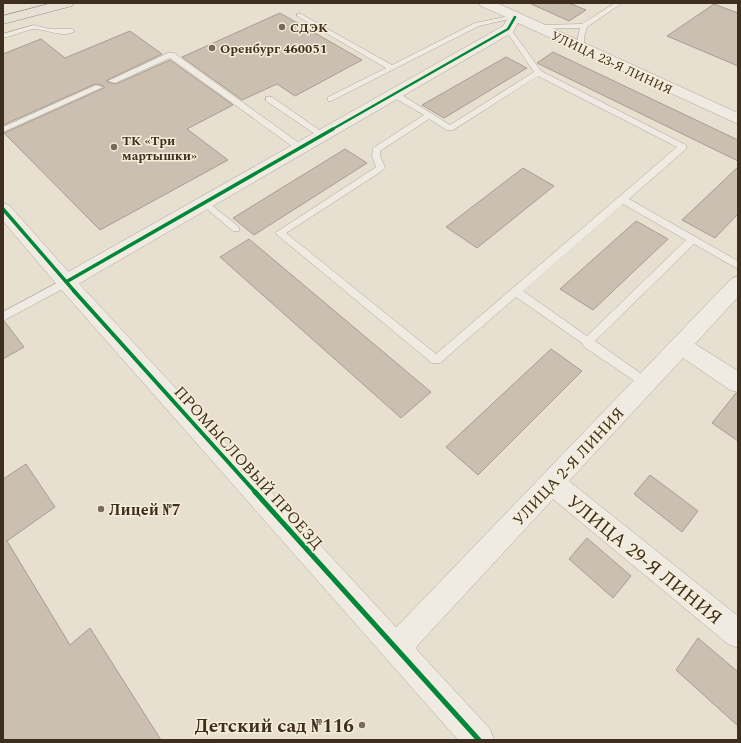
<svg xmlns="http://www.w3.org/2000/svg" width="741" height="743" font-family="Spectral,serif">
	<style>
		.building { fill: #cbbfb2; stroke: #a89c90 }
		.lines { fill: none; stroke-linecap: round; stroke-linejoin: round }
		.service-casing { stroke: #ada599; stroke-width: 1 }
		.minor-casing { stroke: #ada599; stroke-width: 1 }
		.tertiary-casing { stroke: #ada599; stroke-width: 1 }
		.primary-casing { stroke: #928b80; stroke-width: 1 }
		.service { fill: #efebe3; fill-rule: evenodd }
		.minor { fill: #efebe3; fill-rule: evenodd }
		.tertiary { fill: #efebe3; fill-rule: evenodd }
		.primary { fill: #e6e1d4; fill-rule: evenodd }
		.cycleway-far3-casing { stroke: #f7eed8; stroke-width: 4 }
		.cycleway-far2-casing { stroke: #f7eed8; stroke-width: 5.5 }
		.cycleway-far1-casing { stroke: #f7eed8; stroke-width: 6 }
		.cycleway-casing { stroke: #f7eed8; stroke-width: 8 }
		.cycleway-far3 { stroke: #00873e; stroke-width: 2.5 }
		.cycleway-far2 { stroke: #00873e; stroke-width: 3.5 }
		.cycleway-far1 { stroke: #00873e; stroke-width: 4 }
		.cycleway { stroke: #00873e; stroke-width: 5 }
		.poi-dot { fill: #786c5e; stroke: #f7eed8; stroke-width: 1.5 }
		.labels { text-anchor: middle; stroke-width: 3; stroke-linejoin: round; paint-order: stroke }
		.far-poi-label { font-size: 13px; font-weight: bold; fill: #3d2e20; stroke: #f7eed8; text-anchor: start }
		.far-street-label { font-size: 13px; fill: #3d2e20; stroke: #f7eed8 }
		.street-label { font-size: 16px; fill: #3d2e20; stroke: #f7eed8 }
		.poi-label { font-size: 16px; font-weight: bold; fill: #3d2e20; stroke: #f7eed8; text-anchor: start }
		.near-street-label { font-size: 19px; fill: #3d2e20; stroke: #f7eed8 }
		.near-poi-label { font-size: 19px; font-weight: bold; fill: #3d2e20; stroke: #f7eed8; text-anchor: end }
	</style>
	<rect width="100%" height="100%" fill="#e7e0d1"/>
	<path class="building" d="M529,3H569L586,10L569,21Z
		M714,4L738,13V66L667,36Z
		M280,13L362,60L295,96L277,84L242,100L182,57Z
		M130,31L162,54L107,80V82L116,84L170,60L233,105L187,129L228,160L100,230L4,133L104,88V86L95,84L3,125V54L41,39L65,58Z
		M553,52L738,140V161L537,63Z
		M506,57L527,68L444,118L422,105Z
		M345,149L367,163L254,235L233,218Z
		M738,167V214L715,238L682,220Z
		M523,168L554,186L477,248L446,227Z
		M636,221L668,239L593,310L560,289Z
		M249,239L431,392L401,418L220,257Z
		M3,322H5L24,347L3,359Z
		M551,349L582,371L478,475L446,447Z
		M736,393H738V441L712,423Z
		M26,464L55,507L7,541L70,645L90,628L161,740H3V479Z
		M650,475L698,511L682,532L634,494Z
		M587,538L631,576L613,598L569,559Z
		M698,638L738,672V726L676,670Z"/>
	<g class="lines">
		<g class="service-casing">
			<path id="service" d="M615,3H622L587,27L584,37V49L578,48V37L580,28L537,29L534,27L537,25L582,24Z
				M297,14H301L392,65L475,23L515,15L518,17L479,26L331,101H328V97L386,68L297,16Z
				M34,25L49,29H72L75,31C65,39 43,28 33,29C23,31 13,36 3,38V34Z
				M508,27L510,28L541,71L686,145V149L629,199L738,261V269L694,244L595,341L650,380L652,383L650,386L646,388L642,386L583,346L582,343L516,297L440,363H432L275,233L376,167L372,156L373,148L424,115L391,96V92H397L450,125L534,72L505,29ZM538,76L677,147L436,354L286,233L382,171L385,167L380,156V151L429,119L447,130H453ZM623,204L686,240L587,336L523,291Z
				M168,53H174L302,145V149H296L170,58L115,83L108,81Z
				M96,85L103,87L3,132V127Z
				M266,97H272L325,134L321,137L318,136L266,101Z
				M204,199L239,227V231H233L201,204L200,202Z
				M66,278L71,282L70,285L3,321V312Z"/>
		</g>
		<g class="minor-casing">
			<path id="minor" d="M479,3H497L738,113V124L518,23L513,32L73,287L66,289L59,287L56,282L59,277L503,26L508,18L481,6Z
				M738,276V297L695,344L738,371V392L730,390L683,358L569,481L738,616V648L728,644L553,499L406,658L396,662L386,658L382,648L386,638L731,279Z"/>
		</g>
		<g class="tertiary-casing">
			<path id="tertiary" d="M3,203L9,205L73,277L490,729L494,740H458L59,287L3,221Z"/>
		</g>
		<g class="primary-casing">
			<path id="primary" d="M52,3H74L72,6L3,24V16Z"/>
		</g>
		<use href="#service" class="service"/>
		<use href="#minor" class="minor"/>
		<use href="#tertiary" class="tertiary"/>
		<use href="#primary" class="primary"/>
		<g class="cycleway-far3-casing">
			<path id="cycleway-far3" d="M331,130L508,29L515,17"/>
		</g>
		<g class="cycleway-far2-casing">
			<path id="cycleway-far2" d="M3,209L75,292
				M66,282L333,129"/>
		</g>
		<g class="cycleway-far1-casing">
			<path id="cycleway-far1" d="M74,291L256,493"/>
		</g>
		<g class="cycleway-casing">
			<path id="cycleway" d="M255,492L479,740"/>
		</g>
		<use href="#cycleway-far3" class="cycleway-far3"/>
		<use href="#cycleway-far2" class="cycleway-far2"/>
		<use href="#cycleway-far1" class="cycleway-far1"/>
		<use href="#cycleway" class="cycleway"/>
	</g>
	<g class="poi-dot">
		<circle cx="282" cy="27" r="4"/>
		<circle cx="212" cy="48" r="4"/>
		<circle cx="114" cy="147" r="4"/>
		<circle cx="101" cy="509" r="4"/>
		<circle cx="362" cy="725" r="4"/>
	</g>
	<g class="labels">
		<g class="far-poi-label">
			<text x="290" y="32">СДЭК</text>
			<text x="220" y="53">Оренбург 460051</text>
			<text x="122" y="145">ТК «Три<tspan x="122" dy="15">мартышки»</tspan></text>
		</g>
		<g class="far-street-label">
			<text transform="translate(612 62) rotate(25)" y="5">УЛИЦА 23-Я ЛИНИЯ</text>
		</g>
		<g class="street-label">
			<text transform="translate(568 466) rotate(-47)" y="6">УЛИЦА 2-Я ЛИНИЯ</text>
			<text transform="translate(249 467) rotate(48)" y="6">ПРОМЫСЛОВЫЙ ПРОЕЗД</text>
		</g>
		<g class="poi-label">
			<text x="109" y="515">Лицей №7</text>
		</g>
		<g class="near-street-label">
			<text transform="translate(645 559) rotate(39)" y="7">УЛИЦА 29-Я ЛИНИЯ</text>
		</g>
		<g class="near-poi-label">
			<text x="354" y="732">Детский сад №116</text>
		</g>
	</g>
	<rect width="741" height="743" fill="none" stroke="#3d2e20" stroke-width="8"/>
</svg>
